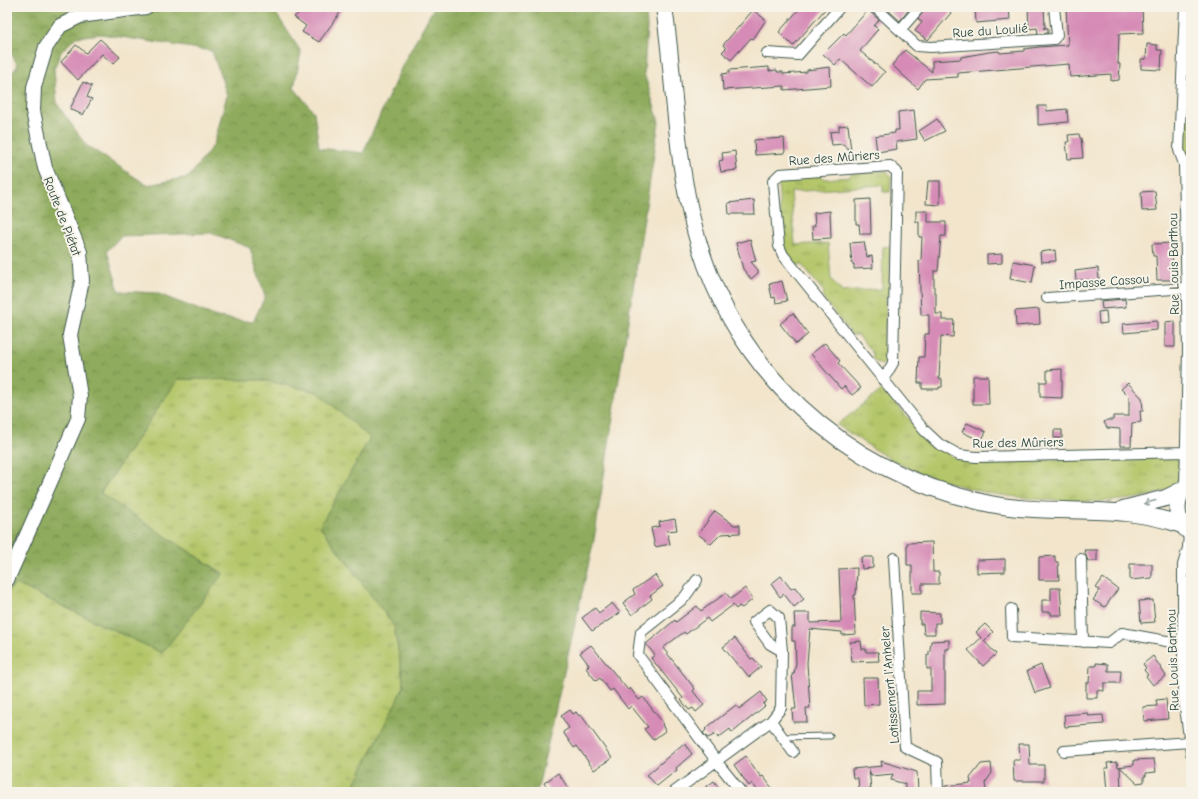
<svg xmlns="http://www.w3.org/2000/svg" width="1198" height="799" font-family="'Comic Neue',sans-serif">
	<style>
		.grass { fill: url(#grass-tufts); stroke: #6a824e }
		.forest { fill: url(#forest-crowns); stroke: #577448; fill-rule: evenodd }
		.building { fill: #d68bb6 }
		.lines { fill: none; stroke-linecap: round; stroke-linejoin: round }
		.lane-casing { stroke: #3f564b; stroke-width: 7 }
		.street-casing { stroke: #3f564b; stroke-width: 12 }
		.secondary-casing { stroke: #3f564b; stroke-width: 16 }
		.primary-casing { stroke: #3f564b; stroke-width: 18 }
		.lane { stroke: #fff; stroke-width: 5 }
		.street { stroke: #fff; stroke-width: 10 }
		.secondary { stroke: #fff; stroke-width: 14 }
		.primary { stroke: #fff; stroke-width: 16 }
		.oneway { stroke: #8f9e9a }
		.labels { text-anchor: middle; stroke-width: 4; stroke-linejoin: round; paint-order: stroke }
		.street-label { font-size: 13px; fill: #1f3d34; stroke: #f7f3e8 }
	</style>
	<defs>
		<pattern id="grass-tufts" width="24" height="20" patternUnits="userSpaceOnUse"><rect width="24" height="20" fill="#b4c669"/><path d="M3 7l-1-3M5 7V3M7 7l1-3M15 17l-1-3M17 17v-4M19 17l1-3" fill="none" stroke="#92a257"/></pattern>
		<pattern id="forest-crowns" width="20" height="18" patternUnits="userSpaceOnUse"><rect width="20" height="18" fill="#8fab5d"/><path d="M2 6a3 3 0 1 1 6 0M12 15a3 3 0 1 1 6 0" fill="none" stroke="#748c4e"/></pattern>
	</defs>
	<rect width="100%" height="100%" fill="#f7f3e8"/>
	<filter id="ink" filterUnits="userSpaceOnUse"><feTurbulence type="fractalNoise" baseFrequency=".025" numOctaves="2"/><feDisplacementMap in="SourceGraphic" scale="8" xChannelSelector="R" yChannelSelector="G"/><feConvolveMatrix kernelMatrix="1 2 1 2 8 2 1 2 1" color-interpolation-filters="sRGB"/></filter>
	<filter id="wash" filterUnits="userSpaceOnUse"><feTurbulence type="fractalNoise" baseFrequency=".012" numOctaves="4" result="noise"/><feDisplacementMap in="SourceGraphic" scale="16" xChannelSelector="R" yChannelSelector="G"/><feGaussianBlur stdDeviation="0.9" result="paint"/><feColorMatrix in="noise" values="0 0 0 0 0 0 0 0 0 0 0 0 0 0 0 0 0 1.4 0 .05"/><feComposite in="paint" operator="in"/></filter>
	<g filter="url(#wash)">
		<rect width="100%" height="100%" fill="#f2e5cc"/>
		<path class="grass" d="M1191,80V258L1189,163L1185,149L1188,82Z
			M887,171L891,177L890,192H883V185L791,192L795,245L828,243L831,279L842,292L882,289L883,247L890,246L889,295L886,297L885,348L888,351C887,357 888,362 881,365L872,359L873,354L858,335H852L822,297L824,292L802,265H797L787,253L782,242L778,182L784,178L820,175L824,179L849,177L852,173Z
			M178,379L263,380L318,392L370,438L320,526L394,626L404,686L351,792H7V592L16,584L162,653L223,573L100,494Z
			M883,389L921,433L953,457L971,462L1177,456C1180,464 1182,474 1176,482C1154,512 1019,500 984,492C965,488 945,481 926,475C893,464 865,443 837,425Z
			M1191,489V524C1184,513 1183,500 1191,489Z"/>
		<path class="forest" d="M7,7H272L301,52L294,88L314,112L319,148L363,153L403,64L434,7H646L647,27L644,73L659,122L594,540L537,792H351L404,686L394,626L320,526L370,438L318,392L263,380L178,379L100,493L223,574L162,653L16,584L7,592V80L18,65L7,47ZM101,34L212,51L227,95L214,144L189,177L147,185L86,145L57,104L54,69L61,52L76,37ZM212,233L250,248L265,297L253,322L217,317L156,293L119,291L107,251L121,236Z"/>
		<g id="blocks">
			<path class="building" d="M306,7H344L319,42L302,32L306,26L294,17Z
				M801,7H827L793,46L779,32Z
				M885,7H911L900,21Z
				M926,7L933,9L935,7H956L928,40L915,31L922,22L918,19Z
				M975,7H1009L1010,20L976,23Z
				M1028,7H1044L1045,28H1043H1048V33L1038,34L1037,28L1029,29Z
				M1066,7H1142L1143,33L1119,34L1118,64H1120L1119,80L1111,81V74L1070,77L1069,64L958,73V77L925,79L918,89L892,65L905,50L932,72V61L961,59V57L989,52L999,51L1000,53L1024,51V49L1039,47L1068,45Z
				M753,10L766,20L753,39L751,38L731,60L722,52L726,48L723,45Z
				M868,10L879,20L874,26L878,29L860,51L885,72L872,87L840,59L835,65L823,54L844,33L846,35Z
				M100,39L120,57L113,64L102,54L78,80L61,62L76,45L86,53Z
				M1147,44L1157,45V50H1162L1161,70L1141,69V59H1146Z
				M769,67V71L777,70V72H783V74L807,72V70L830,67L831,86L784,90V86L723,90L722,74L729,73V70Z
				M83,82L92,86L87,97L92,99L83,115L70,109Z
				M1038,106H1046L1047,111L1067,109L1068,122L1038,125Z
				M914,110L917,139L896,142L897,149L877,152L875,136L895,133V130H899L898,112Z
				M937,119L945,131L925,141L919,131Z
				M848,125L851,151L843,144L832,145L830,132L839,131V126Z
				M1079,134L1080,138H1081L1083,158L1068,159L1066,142H1069L1068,135Z
				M784,138L785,153L755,155L754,140Z
				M735,151L737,170L721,172L719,161L723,160L722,153Z
				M928,181H940V205L926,204Z
				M1155,191L1157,210L1142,211L1141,192Z
				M870,199L871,234H860L859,224H856V200Z
				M754,200L755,214H729L728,203Z
				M830,211L831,238L813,239L812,226H815L814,213Z
				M916,211H928V222H946V236H941L938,271H934V292H936V314H942V320H954L953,337L941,336L939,379H942V387H939V389H922V383H918L919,357H924L925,334H929V315H921L919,261H921L922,237H919V222H916Z
				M750,239L756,261L751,262L758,270V273L751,279L743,269L736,243Z
				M864,242L867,257L872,256L873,268L854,269V264H852L850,243Z
				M1171,243L1174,280H1157L1156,256H1153L1152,244Z
				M1055,250L1056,261L1041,262L1040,252Z
				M1002,254V263L987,264V255Z
				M1013,261L1035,265L1032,283L1010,279Z
				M1098,268L1099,280H1076L1075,271Z
				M782,281L787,301L776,303L775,297L772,298L769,284Z
				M1125,299L1126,307L1102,309L1101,301Z
				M1039,309L1040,324L1016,326L1015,311Z
				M1106,311L1107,323L1099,324L1098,312Z
				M793,313L808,334L796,344L780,324Z
				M1157,321V330L1124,333L1123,324Z
				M1175,321V347H1165V322Z
				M825,343L840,361L838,363L861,388L852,395L844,386L841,389L811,354Z
				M1062,369V398L1040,397V382H1047V370Z
				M973,376H988L989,404H973Z
				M1128,383L1142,398L1143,411H1140L1141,422L1132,423L1131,446H1120V429L1107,428L1104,422L1107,420H1113V416H1129V397L1121,389Z
				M967,423L986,432L981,441L962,432Z
				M1054,430H1062V438H1054Z
				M715,511L734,525H740V533L721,534L711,544L698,534Z
				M675,519L677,530L667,531L670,544L655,547L651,528L660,526L659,522Z
				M932,542L933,572H939V584H922V593H912V565H907V543Z
				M1084,550H1097V561H1088Z
				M1055,556V562H1058L1059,580H1039V557Z
				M861,557H873V568L862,569Z
				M1005,559V572L977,573V560Z
				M1130,564H1152V578L1130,580Z
				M857,568L856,595H854L856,634L842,635V632L810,629L807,663L810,708H806L807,722H793L792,709H796L792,674H794L796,663L795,641H792V627H795L794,613H810V623L841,622L839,569Z
				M655,575L663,586L650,596L652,599L632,615L623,603L635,594L633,590Z
				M781,576L791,589L795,587L804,599L794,607L784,594L780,597L771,584Z
				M1103,578L1118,589L1105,607L1093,600L1100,590L1096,588Z
				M745,588L753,599L742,608L739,606L736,609L733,605L710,622L707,618L686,634L684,632L663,648L695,689L693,691L704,705L696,712L693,708L689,710L681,700L683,698L651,658L655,655L646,644L675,620L676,622L697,606L701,611L726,593L731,599Z
				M1051,588H1060L1062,615H1051V612H1042V600H1051Z
				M1153,600L1155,622L1141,623L1139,601Z
				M612,603L620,613L592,631L582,618L595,608L599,613Z
				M920,612L940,613V623H935V634H924L923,624H920Z
				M985,624L993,632L984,641L996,654L983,666L968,650L981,638L976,632Z
				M735,638L751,659L753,658L761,667L749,677L741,667L740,668L723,647Z
				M949,640V649H945V704L917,705V691H931V669H927V655H929V651L930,650L931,641Z
				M861,641L862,649H866V652H878L879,661L852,662L850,642Z
				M591,645L628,690L630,688L639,700L643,697L663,723L662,724L665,731L653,740L644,729L648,727L631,706L628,709L613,689L610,691L600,678L596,681L586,668L589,665L580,653Z
				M1153,656L1166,676L1153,685L1146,676L1148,675L1144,670L1146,668L1143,664Z
				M1096,663L1108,664V671H1121L1120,683H1104V691L1097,690V698H1086V683H1089L1090,666H1096Z
				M1041,665L1050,688L1035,693L1027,671Z
				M863,678H878L879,704L864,705Z
				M761,692L767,701L763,704L765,706L732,733L730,729L718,738L716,734L708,738L703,733L706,730L705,729L736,705L739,709Z
				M1166,699L1168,719L1144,721L1143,707L1157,706L1156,700Z
				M570,710L573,714L576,712L579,716L581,715L612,758L594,770L577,746L574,748L563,732L569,728L561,716Z
				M1088,713V716L1103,715L1104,724L1065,727L1064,715Z
				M684,743L692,754L676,768L677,770L657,786L647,775Z
				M1019,744H1029L1030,765H1044V781H1014L1013,760H1020Z
				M746,756L761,777L763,776L775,792H759L752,783L749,786L734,765Z
				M1154,759L1156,772L1146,773V776H1144V782L1137,783L1120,767L1121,792H1107L1105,768H1108L1107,763L1117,762L1118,767L1134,765V760Z
				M881,761L917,772L918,792H905V784L891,780L893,774L871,776L869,769L871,789L859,790L858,778H853L852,769L882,766Z
				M991,763L992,773L985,783L986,791L946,792L945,786L971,783L970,778L981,764Z
				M558,773L571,792H550L544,783Z
				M714,781L722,792H699Z"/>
		</g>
	</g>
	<g filter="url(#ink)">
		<use href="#blocks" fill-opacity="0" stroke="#3f564b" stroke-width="1"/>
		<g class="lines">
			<g class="lane-casing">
				<path id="lane" d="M783,737L830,736"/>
			</g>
			<g class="street-casing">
				<path id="street" d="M875,7L917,46L931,47L1054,39L1057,35L1054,7
					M1185,7L1179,150L1184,164L1188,350L1185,487
					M900,30L920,7
					M767,53L798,55L840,7
					M1047,298L1187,288
					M883,380L893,363L897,172L890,166L780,174L773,181L779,246L783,255L924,430L939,444L959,455L976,457L1186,452
					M1189,532L1188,548L1183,565V691L1191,753
					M894,558L905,747L937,762L938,792
					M1081,559L1083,642
					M697,580L684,598L641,632L638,655L717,762L741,792
					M1011,609L1012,637L1109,643L1122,633L1183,644
					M771,721L793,752
					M1064,751L1190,742
					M674,792L771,721L781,708L782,651L779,618L770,610L754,622L770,644L782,651"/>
			</g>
			<g class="secondary-casing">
				<path id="secondary" d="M7,580L78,419L80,396L70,335L82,281L80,252L45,168L33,111L34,87L46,47L60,26L80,16L146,7"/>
			</g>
			<g class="primary-casing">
				<path id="primary" d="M664,7C675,82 675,161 696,234C734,371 842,470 981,502C1048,518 1115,501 1182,525
					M1191,482C1173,494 1173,522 1191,533
					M1123,509L1166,498L1182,490"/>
			</g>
			<use href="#lane" class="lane"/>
			<use href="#street" class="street"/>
			<use href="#secondary" class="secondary"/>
			<use href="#primary" class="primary"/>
		</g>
		<defs><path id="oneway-shaft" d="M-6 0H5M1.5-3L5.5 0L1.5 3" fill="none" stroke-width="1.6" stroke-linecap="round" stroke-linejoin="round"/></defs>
		<use class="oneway" href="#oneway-shaft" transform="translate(1150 502) rotate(165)"/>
	</g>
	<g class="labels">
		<g class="street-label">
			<text transform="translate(990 30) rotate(-4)" y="5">Rue du Loulié</text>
			<text transform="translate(834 157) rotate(-4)" y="5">Rue des Mûriers</text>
			<text transform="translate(63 216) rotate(69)" y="5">Route de Piétat</text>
			<text transform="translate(1173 264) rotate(-91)" y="5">Rue Louis Barthou</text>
			<text transform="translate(1104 281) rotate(-4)" y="5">Impasse Cassou</text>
			<text transform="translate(1018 442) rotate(-1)" y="5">Rue des Mûriers</text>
			<text transform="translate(1172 660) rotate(-92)" y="5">Rue Louis Barthou</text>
			<text transform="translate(889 685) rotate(-95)" y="5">Lotissement l'Anheler</text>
		</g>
	</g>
	<rect width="1198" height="799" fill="none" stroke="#f7f3e8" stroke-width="24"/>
</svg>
